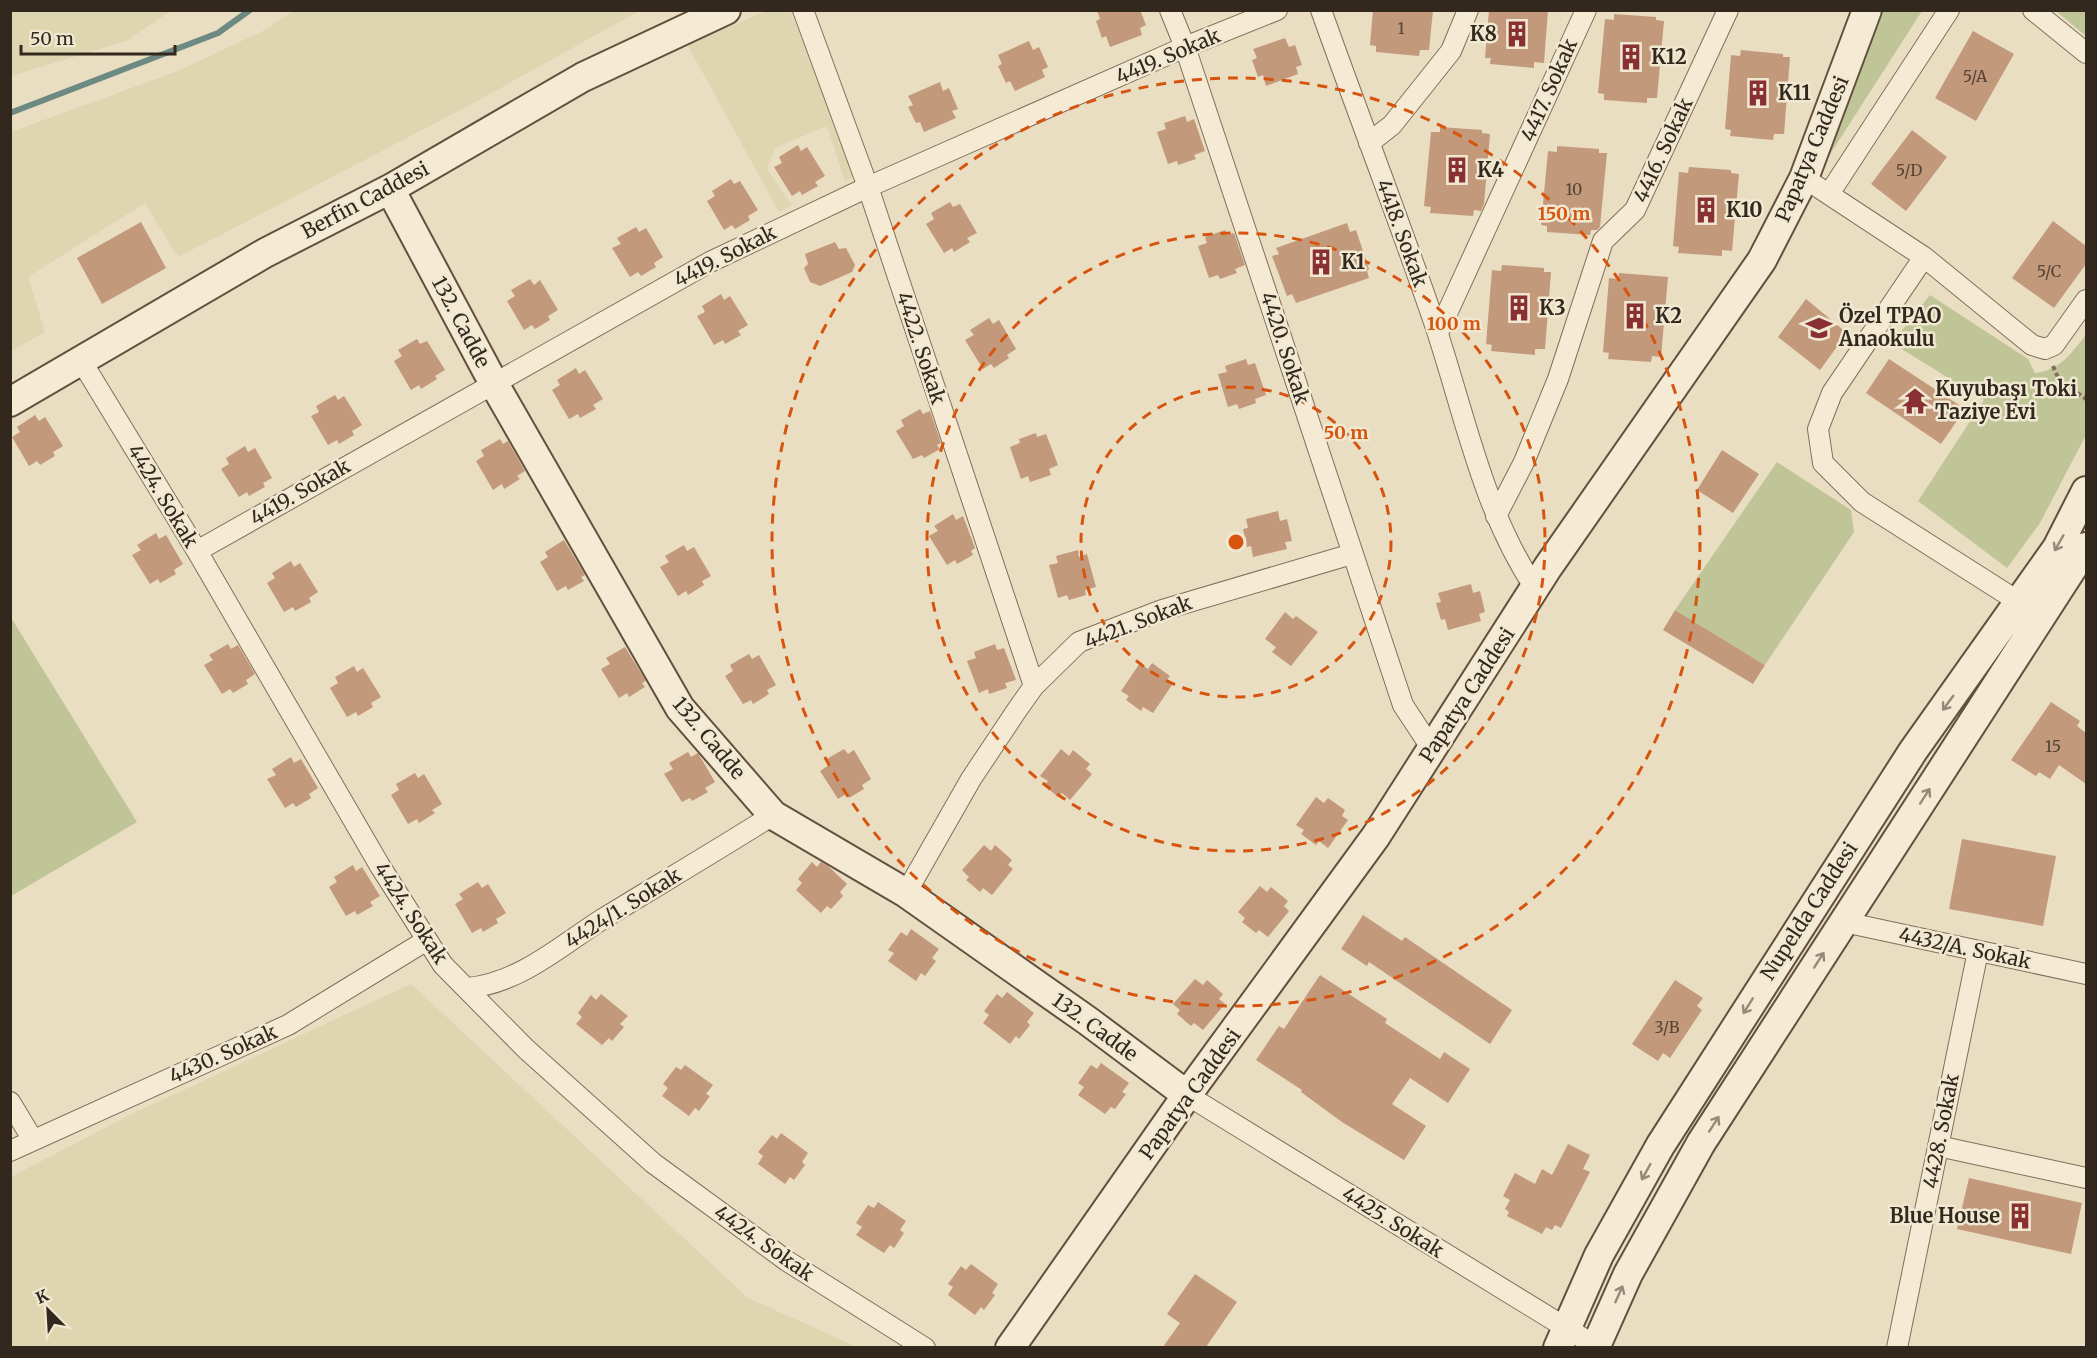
<svg xmlns="http://www.w3.org/2000/svg" width="2097" height="1358" font-family="Merriweather,serif">
	<style>
		.farmland { fill: #ddd6b0 }
		.green { fill: #c0c597 }
		.lines { fill: none; stroke-linecap: round; stroke-linejoin: round }
		.stream { stroke: #6c8982; stroke-width: 6 }
		.building { fill: #c3997c }
		.street-casing { stroke: #816f5b; stroke-width: 22 }
		.secondary-casing { stroke: #62503e; stroke-width: 32 }
		.path { stroke: #816f5b; stroke-width: 4; stroke-dasharray: 4.5 3; stroke-linecap: butt }
		.street { stroke: #f5ebd4; stroke-width: 20 }
		.secondary { stroke: #f5ebd4; stroke-width: 28 }
		.oneway { stroke: #948a79 }
		.ring { fill: none; stroke: #d6540e; stroke-width: 3; stroke-dasharray: 10 8 }
		.labels { text-anchor: middle; stroke-width: 5; stroke-linejoin: round; paint-order: stroke }
		.number-label { font-size: 16px; fill: #564436 }
		.poi-label { font-size: 20px; font-weight: bold; fill: #32281e; stroke: #f1e8d1; text-anchor: start }
		.street-label { font-size: 20px; fill: #32281e; stroke: #f1e8d1 }
		.centre { fill: #d6540e; stroke: #f1e8d1; stroke-width: 3 }
		.ring-label { font-size: 18px; text-anchor: middle; font-weight: bold; fill: #d6540e; stroke: #f1e8d1; stroke-width: 5; stroke-linejoin: round; paint-order: stroke }
	</style>
	<rect width="100%" height="100%" fill="#e9ddc2"/>
	<path class="farmland" d="M11,10H171V11L126,41L11,76Z
		M295,10L639,11L468,106L178,257L145,203L28,277L45,332L11,351V132L178,71L261,32Z
		M767,11H790L856,175L845,181L827,126L775,148L767,169L792,205L779,212L687,44Z
		M411,984L748,1298L857,1347H11V1177L130,1115Z"/>
	<path class="green" d="M1884,11H1922L1827,159L1823,157Z
		M2056,11H2086V36Z
		M1930,295L2028,359L2035,373C2061,370 2071,353 2086,335V435L2040,523L2007,568L1918,501L1984,400L1892,343Z
		M1777,462L1851,510L1854,532L1765,665L1675,610Z
		M10,616L137,822L11,896H10Z"/>
	<g class="lines">
		<path class="stream" d="M10,113L218,33L250,10"/>
	</g>
	<path class="building" d="M1097,10H1140L1146,25L1140,28L1142,35L1110,47L1106,36L1102,38L1096,21L1100,19Z
		M1373,10H1433L1429,50H1420L1419,56L1376,52V46L1370,45Z
		M1489,10H1548L1544,63L1534,62V68L1490,64L1491,58H1485Z
		M1614,14L1656,17V20L1664,21L1657,98H1647V103L1604,100V94L1598,93L1605,19L1614,20Z
		M1973,31L2014,54L1976,121L1935,98Z
		M1285,38L1289,47L1295,45L1302,65L1296,67L1298,74L1266,86L1263,75L1258,77L1252,60L1257,58L1253,49Z
		M1029,41L1033,50L1039,47L1048,67L1042,70L1045,77L1015,91L1010,81L1006,83L998,66L1002,64L998,55Z
		M1741,50L1783,54V57H1790L1784,134H1774L1773,140L1730,136L1731,130L1725,129L1731,55L1740,56Z
		M940,82L943,91L949,88L958,109L952,111L956,118L924,132L920,122L916,123L908,107L913,105L908,96Z
		M1185,116L1187,122L1194,119L1205,151L1194,155L1196,159L1178,165L1177,161L1168,164L1157,132L1166,129L1164,123Z
		M1440,127L1482,130V133L1490,134L1484,204L1481,211L1474,210L1473,216L1430,213L1431,207L1424,206L1431,132H1440Z
		M1912,130L1947,157L1906,211L1871,184Z
		M798,145L801,151L807,147L825,176L815,182L818,186L802,195L800,191L792,196L774,167L782,163L779,157Z
		M1557,146L1599,149V153H1607L1600,227L1597,230H1591L1590,235L1547,232V226L1541,225L1548,151L1557,152Z
		M1689,167L1731,170V173L1739,174L1732,251L1722,250V256L1678,253L1679,247L1673,246L1679,172L1688,173Z
		M731,179L734,184L740,181L758,210L748,216L750,220L735,229L732,225L724,230L707,201L715,196L712,191Z
		M950,202L953,207L960,204L977,233L967,238L970,242L954,252L952,248L944,253L926,224L934,219L931,213Z
		M2053,221L2086,246V264L2054,308L2012,278Z
		M141,222L166,268L102,304L77,258Z
		M1347,223L1350,232L1356,230L1369,269L1367,271L1369,278L1296,303L1292,294L1287,296L1272,256L1279,254L1276,248Z
		M636,227L639,232L646,228L663,257L654,263L656,267L641,276L638,272L630,277L612,248L621,244L617,238Z
		M1225,230L1227,235L1234,233L1245,265L1235,269L1237,273L1220,279L1218,275L1209,278L1198,246L1207,243L1205,237Z
		M835,242L839,249L846,248L855,265L852,272L820,286L810,282L804,268L808,264L805,254Z
		M1502,265L1544,268V272H1551L1545,349H1535V355L1491,351L1492,345L1486,344L1492,270L1501,271Z
		M1619,273L1668,277L1661,357L1652,356L1651,362L1608,359L1609,353L1603,352L1609,278L1618,279Z
		M530,279L534,285L540,280L558,310L548,316L550,320L535,329L532,325L524,330L507,301L515,296L511,290Z
		M721,294L724,300L730,296L748,325L738,331L741,335L725,344L723,340L714,345L697,316L705,312L702,306Z
		M1806,299L1847,333L1820,370L1778,337Z
		M989,318L993,324L999,320L1016,349L1007,355L1009,358L994,368L991,364L983,369L965,340L974,335L970,330Z
		M417,339L420,344L427,341L445,370L435,376L437,379L421,389L419,385L411,390L394,361L402,356L398,350Z
		M1246,359L1248,365L1255,363L1266,395L1255,399L1256,403L1239,409L1237,404L1228,407L1218,374L1227,372L1225,366Z
		M1889,359L1965,409L1941,444L1866,393Z
		M576,368L579,374L585,370L603,399L593,405L596,409L580,418L578,414L569,419L552,390L560,385L557,380Z
		M335,395L338,400L344,396L362,425L352,431L354,435L339,444L337,440L328,445L311,416L319,412L316,406Z
		M920,409L923,414L930,411L941,443L937,445L940,449L924,458L922,455L913,459L896,431L904,426L901,420Z
		M35,415L39,421L45,417L63,446L53,452L55,456L40,465L37,461L29,466L12,437L20,432L17,427Z
		M1036,433L1037,437L1046,434L1058,465L1049,469L1051,475L1030,482L1028,476L1021,479L1010,447L1020,443L1019,439Z
		M500,439L503,444L508,441L525,471L517,476L520,479L504,489L502,484L493,490L476,461L484,456L481,450Z
		M245,446L248,452L255,448L272,478L263,483L265,487L249,496L247,492L239,497L221,469L229,464L226,458Z
		M1722,450L1759,474L1733,513L1697,490Z
		M1278,511L1280,521L1287,519L1292,541L1285,542L1287,549L1253,557L1251,546L1247,547L1243,529L1248,528L1246,519Z
		M953,514L956,520L963,516L975,548L971,551L973,555L957,564L955,560L947,565L929,536L938,531L934,526Z
		M156,533L159,539L166,535L183,564L174,570L176,574L160,583L158,579L150,584L132,555L141,550L137,545Z
		M564,540L585,575L581,577L584,581L568,590L566,586L557,591L540,562L548,557L545,552Z
		M684,545L687,551L694,547L711,576L702,581L704,585L688,595L686,591L678,596L660,567L669,562L665,556Z
		M1078,550L1079,557L1087,554L1096,587L1085,590L1086,595L1069,600L1067,595L1058,598L1049,565L1058,563L1056,556Z
		M291,561L294,567L300,563L318,592L309,598L311,602L295,611L293,607L284,612L267,583L275,578L272,573Z
		M1471,584L1473,593L1480,591L1485,612L1479,614L1481,621L1448,630L1445,619L1441,620L1436,603L1441,602L1438,593Z
		M1675,610L1765,665L1753,684L1663,630Z
		M1285,612L1293,619L1296,616L1318,632L1291,666L1272,652L1276,647L1265,639Z
		M228,644L231,649L238,645L255,674L246,680L248,684L233,693L230,689L222,694L204,665L213,660L209,655Z
		M995,644L997,650L1004,648L1016,680L1005,683L1007,688L989,694L988,689L979,693L967,661L976,658L974,652Z
		M625,647L646,681L642,683L645,687L629,697L627,693L619,698L601,669L610,664L606,658Z
		M749,654L752,659L759,655L776,685L767,690L769,694L753,704L751,700L743,704L725,676L733,671L730,665Z
		M1140,663L1148,669L1152,663L1170,676L1166,681L1172,685L1153,713L1143,707L1141,711L1126,700L1129,696L1121,691Z
		M354,666L357,672L363,668L381,697L371,703L373,707L358,716L356,712L347,717L330,688L338,683L335,677Z
		M2051,702L2080,721L2077,726L2086,733V784L2059,765L2050,779L2039,772L2036,776L2011,760Z
		M844,749L848,754L854,750L871,779L862,785L864,789L849,798L846,794L838,799L820,771L829,765L825,760Z
		M1061,749L1069,756L1073,750L1090,764L1086,769L1092,774L1070,800L1062,793L1058,797L1044,785L1048,781L1040,776Z
		M688,752L691,757L698,753L715,782L705,788L708,792L692,801L690,798L682,802L664,774L673,769L669,763Z
		M291,757L294,763L301,759L318,788L309,794L311,798L296,807L293,803L285,808L267,779L276,775L272,769Z
		M415,773L418,778L424,774L442,804L432,810L435,813L419,823L417,819L408,824L391,795L399,790L396,784Z
		M1316,797L1324,803L1328,798L1345,810L1342,816L1348,820L1328,848L1319,841L1316,845L1301,834L1304,830L1296,825Z
		M1962,839L2056,856L2043,926L1949,909Z
		M984,845L991,851L995,845L1012,860L1008,865L1013,869L992,895L983,888L980,892L966,880L969,877L962,870Z
		M812,862L817,867L821,862L828,866L847,884L840,892L843,896L831,909L827,906L821,913L796,890L802,883L798,879Z
		M353,865L356,871L362,867L380,896L370,902L373,906L357,915L355,911L346,916L329,887L337,882L334,877Z
		M478,882L482,888L488,884L506,913L496,919L498,923L483,932L481,928L472,933L455,904L463,899L459,894Z
		M1260,886L1267,892L1271,887L1288,901L1284,906L1289,911L1268,937L1259,930L1256,933L1242,922L1245,918L1238,912Z
		M1363,915L1402,941L1405,937L1512,1010L1490,1044L1369,962L1367,966L1341,949Z
		M911,929L939,949L932,958L936,961L925,976L921,973L916,981L888,961L894,953L888,950L901,932L907,936Z
		M1320,975L1387,1019L1385,1023L1440,1059L1444,1052L1470,1069L1448,1103L1410,1078L1392,1104L1426,1126L1404,1160L1342,1122L1301,1092L1302,1090L1256,1060L1279,1026L1284,1029Z
		M1195,979L1203,985L1207,980L1223,994L1219,999L1225,1004L1203,1030L1194,1023L1191,1026L1177,1014L1180,1010L1173,1004Z
		M1675,980L1703,998L1697,1006L1702,1010L1670,1058L1663,1053L1658,1061L1632,1044Z
		M1007,992L1034,1013L1027,1022L1030,1025L1019,1039L1016,1036L1010,1044L983,1023L989,1015L984,1011L997,994L1002,998Z
		M601,994L628,1016L620,1024L624,1027L612,1041L609,1038L602,1045L576,1024L582,1017L578,1013L591,995L596,1000Z
		M1101,1063L1129,1083L1122,1092L1126,1094L1115,1109L1111,1107L1105,1114L1078,1095L1084,1087L1078,1083L1091,1065L1097,1069Z
		M685,1065L713,1085L706,1094L710,1096L699,1111L695,1108L689,1116L662,1096L668,1088L663,1084L676,1067L681,1070Z
		M781,1133L808,1153L802,1162L805,1165L794,1180L790,1177L785,1184L758,1164L763,1156L758,1152L772,1135L777,1139Z
		M1568,1144L1590,1155L1583,1169L1590,1172L1561,1228L1555,1225L1552,1230L1546,1227L1542,1234L1507,1216L1509,1212L1505,1209L1510,1200L1503,1196L1515,1173L1535,1184L1542,1169L1552,1175Z
		M1969,1178L2082,1203L2071,1254L1957,1229Z
		M878,1202L906,1221L900,1230L904,1233L894,1248L890,1245L884,1253L856,1235L862,1227L856,1223L868,1205L874,1208Z
		M971,1264L998,1284L992,1293L995,1295L984,1310L981,1307L975,1315L948,1295L953,1287L948,1284L961,1266L966,1270Z
		M1195,1274L1237,1302L1206,1347H1163L1180,1323L1167,1314Z"/>
	<g class="lines">
		<g class="street-casing">
			<path id="street" d="M803,10L868,187L1034,686
				M1170,10L1185,47L1403,705L1432,749
				M1321,10C1358,114 1398,217 1434,322C1464,411 1482,509 1535,588
				M2033,10L2086,53
				M1369,143L1392,125L1451,51L1468,10
				M1804,178L1924,257L2032,345L2045,349L2054,345L2086,300
				M1829,194L1949,10
				M1924,257L1832,393L1818,429L1823,463L1862,502L2019,602
				M1438,333L1586,10
				M82,362L197,551L380,866L443,965L526,1049L653,1163L787,1261L925,1348
				M1496,516L1524,462L1558,379L1603,241L1635,210L1728,10
				M197,551L710,262L868,187L1185,47L1277,10
				M906,893L971,779L1017,710L1034,686L1079,642L1162,610L1352,554
				M1844,922L2086,974
				M468,988C519,983 559,947 601,920C658,885 716,851 773,815
				M1187,1095L1599,1348
				M10,1102L33,1140
				M1938,1146L2086,1178
				M10,1151L288,1025L427,940
				M1897,1348L1978,951"/>
		</g>
		<g class="secondary-casing">
			<path id="secondary" d="M390,189L493,382L680,708L773,815L906,893L1088,1021L1187,1095
				M10,402L265,253L390,189L583,77L726,10
				M1010,1348L1187,1095L1376,836L1548,567L1762,260L1804,178L1867,10
				M1558,1348L1599,1255L1660,1146L1913,751L2057,548L2086,491
				M1595,1348L1628,1274L1701,1143L2086,547"/>
		</g>
		<path class="path" d="M2053,366L2059,380L2086,399"/>
		<use href="#street" class="street"/>
		<use href="#secondary" class="secondary"/>
	</g>
	<defs><path id="oneway-shaft" d="M-6 0H5M1.5-3L5.5 0L1.5 3" fill="none" stroke-width="1.6" stroke-linecap="round" stroke-linejoin="round" transform="scale(1.5)"/></defs>
	<g class="oneway">
		<use href="#oneway-shaft" transform="translate(2059 543) rotate(120)"/>
		<use href="#oneway-shaft" transform="translate(1948 703) rotate(126)"/>
		<use href="#oneway-shaft" transform="translate(1925 796) rotate(-57)"/>
		<use href="#oneway-shaft" transform="translate(1819 960) rotate(-57)"/>
		<use href="#oneway-shaft" transform="translate(1748 1006) rotate(122)"/>
		<use href="#oneway-shaft" transform="translate(1714 1124) rotate(-57)"/>
		<use href="#oneway-shaft" transform="translate(1646 1172) rotate(119)"/>
		<use href="#oneway-shaft" transform="translate(1619 1294) rotate(-66)"/>
	</g>
	<g class="ring">
		<circle cx="1236" cy="542" r="155"/>
		<circle cx="1236" cy="542" r="309"/>
		<circle cx="1236" cy="542" r="464"/>
	</g>
	<defs>
		<g id="building-bare" transform="scale(2.07)"><path d="M-4-6H4V6H1V3H-1V6H-4ZM-2.5-4.3h1.7v1.8h-1.7ZM.8-4.3h1.7v1.8H.8ZM-2.5-1h1.7V.8h-1.7ZM.8-1h1.7V.8H.8Z" fill="#893132" stroke="#f1e8d1" stroke-width="2.5" paint-order="stroke"/></g>
		<g id="school-bare" transform="scale(2.07)"><path d="M0-5L7-2L0 1L-7-2ZM-4 1L0 2.5L4 1V4Q0 6-4 4Z" fill="#893132" stroke="#f1e8d1" stroke-width="2.5" paint-order="stroke"/></g>
		<g id="temple-bare" transform="scale(2.07)"><path d="M0-6L5-2H3V0L6.5 2.5H4V6H1.5V3h-3V6H-4V2.5H-6.5L-3 0V-2H-5Z" fill="#893132" stroke="#f1e8d1" stroke-width="2.5" paint-order="stroke"/></g>
	</defs>
	<g fill-rule="evenodd">
		<use href="#building-bare" x="1517" y="34"/>
		<use href="#building-bare" x="1631" y="57"/>
		<use href="#building-bare" x="1758" y="93"/>
		<use href="#building-bare" x="1457" y="170"/>
		<use href="#building-bare" x="1706" y="210"/>
		<use href="#building-bare" x="1321" y="262"/>
		<use href="#building-bare" x="1519" y="308"/>
		<use href="#building-bare" x="1635" y="316"/>
		<use href="#school-bare" x="1819" y="328"/>
		<use href="#temple-bare" x="1915" y="401"/>
		<use href="#building-bare" x="2020" y="1216"/>
	</g>
	<g class="labels">
		<g class="number-label">
			<text x="1401" y="34">1</text>
			<text x="1975" y="82">5/A</text>
			<text x="1909" y="176">5/D</text>
			<text x="1574" y="195">10</text>
			<text x="2049" y="277">5/C</text>
			<text x="2053" y="752">15</text>
			<text x="1667" y="1033">3/B</text>
		</g>
		<g class="poi-label">
			<text x="1497" y="41" text-anchor="end">K8</text>
			<text x="1651" y="64">K12</text>
			<text x="1778" y="100">K11</text>
			<text x="1477" y="177">K4</text>
			<text x="1726" y="217">K10</text>
			<text x="1341" y="269">K1</text>
			<text x="1539" y="315">K3</text>
			<text x="1655" y="323">K2</text>
			<text x="1839" y="323">Özel TPAO<tspan x="1839" dy="23">Anaokulu</tspan></text>
			<text x="1935" y="396">Kuyubaşı Toki<tspan x="1935" dy="23">Taziye Evi</tspan></text>
			<text x="2000" y="1223" text-anchor="end">Blue House</text>
		</g>
		<g class="street-label">
			<text transform="translate(1168 56) rotate(-23)" y="7">4419. Sokak</text>
			<text transform="translate(1549 90) rotate(-66)" y="7">4417. Sokak</text>
			<text transform="translate(1812 149) rotate(-67)" y="7">Papatya Caddesi</text>
			<text transform="translate(1663 150) rotate(-65)" y="7">4416. Sokak</text>
			<text transform="translate(365 200) rotate(-28)" y="7">Berfin Caddesi</text>
			<text transform="translate(1402 233) rotate(70)" y="7">4418. Sokak</text>
			<text transform="translate(725 256) rotate(-27)" y="7">4419. Sokak</text>
			<text transform="translate(461 322) rotate(62)" y="7">132. Cadde</text>
			<text transform="translate(921 348) rotate(72)" y="7">4422. Sokak</text>
			<text transform="translate(1285 348) rotate(72)" y="7">4420. Sokak</text>
			<text transform="translate(300 492) rotate(-30)" y="7">4419. Sokak</text>
			<text transform="translate(163 496) rotate(59)" y="7">4424. Sokak</text>
			<text transform="translate(1138 622) rotate(-21)" y="7">4421. Sokak</text>
			<text transform="translate(1467 695) rotate(-57)" y="7">Papatya Caddesi</text>
			<text transform="translate(709 738) rotate(50)" y="7">132. Cadde</text>
			<text transform="translate(623 908) rotate(-32)" y="7">4424/1. Sokak</text>
			<text transform="translate(1809 911) rotate(-57)" y="7">Nupelda Caddesi</text>
			<text transform="translate(411 913) rotate(57)" y="7">4424. Sokak</text>
			<text transform="translate(1965 948) rotate(12)" y="7">4432/A. Sokak</text>
			<text transform="translate(1095 1027) rotate(36)" y="7">132. Cadde</text>
			<text transform="translate(223 1054) rotate(-24)" y="7">4430. Sokak</text>
			<text transform="translate(1190 1094) rotate(-54)" y="7">Papatya Caddesi</text>
			<text transform="translate(1941 1131) rotate(-79)" y="7">4428. Sokak</text>
			<text transform="translate(1393 1222) rotate(32)" y="7">4425. Sokak</text>
			<text transform="translate(764 1243) rotate(35)" y="7">4424. Sokak</text>
		</g>
	</g>
	<circle cx="1236" cy="542" r="9" class="centre"/>
	<g class="ring-label">
		<text x="1564" y="220">150 m</text>
		<text x="1454" y="330">100 m</text>
		<text x="1346" y="439">50 m</text>
	</g>
	<rect width="2097" height="1358" fill="none" stroke="#32281e" stroke-width="24"/>
	<g transform="translate(48 1310) rotate(336)" stroke="#f1e8d1" stroke-width="4.5" paint-order="stroke">
	<path d="M0-4.5L10 22L0 15L-10 22Z" fill="#32281e"/>
	<text y="-9" font-size="16" font-weight="bold" text-anchor="middle" fill="#32281e">K</text>
	</g>
	<path d="M21 45v9h154v-9" fill="none" stroke="#32281e" stroke-width="3"/>
	<text x="30" y="45" font-size="18" fill="#32281e" stroke="#f1e8d1" stroke-width="4.5" paint-order="stroke">50 m</text>
</svg>
